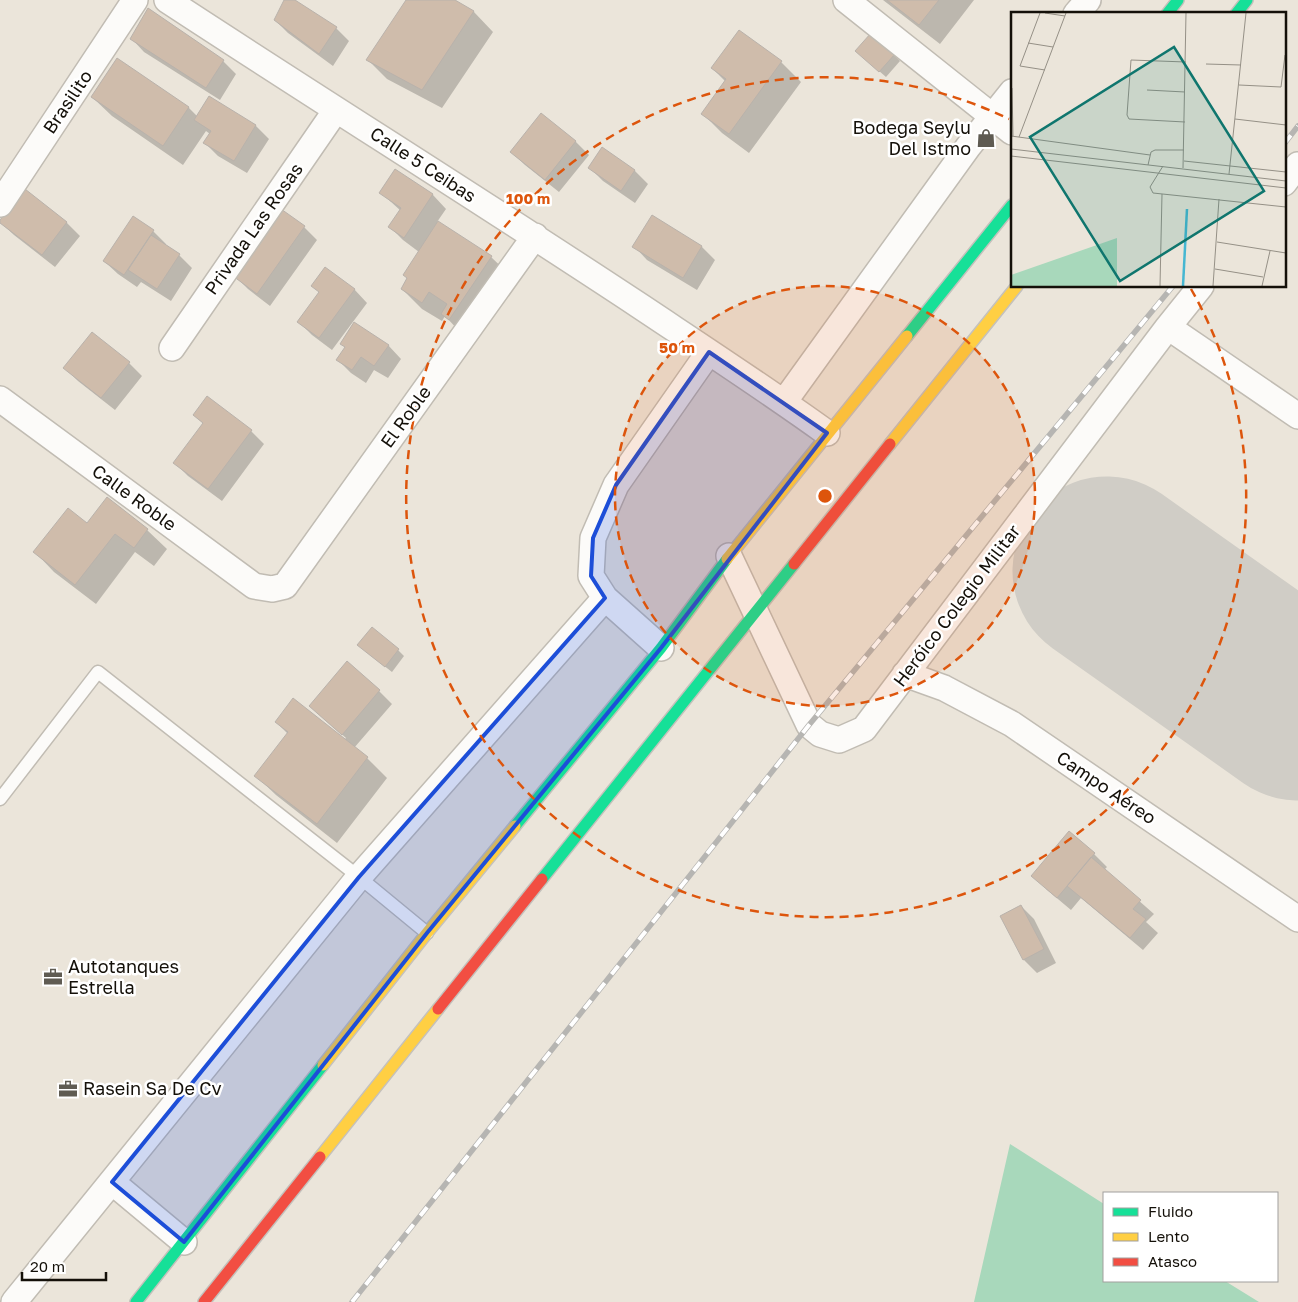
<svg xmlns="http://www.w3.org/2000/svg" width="1298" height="1302" font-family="'Golos Text',sans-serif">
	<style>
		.green { fill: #a8d8bb }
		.shadow { fill: #0003 }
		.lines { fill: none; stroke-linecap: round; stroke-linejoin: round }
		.runway { stroke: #d0cdc6; stroke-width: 189 }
		.building { fill: #cfbcab; stroke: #b9b2ab }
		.lane-casing { stroke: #c1bcb3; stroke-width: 15 }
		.street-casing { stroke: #c1bcb3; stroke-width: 28 }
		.fast-casing { stroke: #c4c1bc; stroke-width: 14 }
		.slow-casing { stroke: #c4c1bc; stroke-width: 14 }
		.jam-casing { stroke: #c4c1bc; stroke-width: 14 }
		.lane { stroke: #fcfbf9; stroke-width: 12 }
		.street { stroke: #fcfbf9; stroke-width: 25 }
		.fast { stroke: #16e098; stroke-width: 11 }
		.slow { stroke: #ffcf43; stroke-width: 11 }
		.jam { stroke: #f24e42; stroke-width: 11 }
		.rail-casing { stroke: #b6b5b2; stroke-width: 5.5 }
		.rail { stroke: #fff; stroke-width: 4; stroke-dasharray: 11; stroke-linecap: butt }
		.marked { fill: #1d4ed8; fill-opacity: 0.2; stroke: #1d4ed8; stroke-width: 4; stroke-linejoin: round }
		.ring { fill: none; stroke: #dd550c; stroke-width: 2.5; stroke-dasharray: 9 6 }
		.labels { text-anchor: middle; stroke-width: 5; stroke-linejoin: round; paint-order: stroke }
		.street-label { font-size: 18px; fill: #141009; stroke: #fff }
		.poi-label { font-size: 18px; fill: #141009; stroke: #fff; text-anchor: start }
		.inset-river { fill: none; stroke: #46b7d2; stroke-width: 2.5 }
		.inset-road { fill: none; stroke: #959086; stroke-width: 1 }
		.view { fill: #0f766e; fill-opacity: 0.15; stroke: #0f766e; stroke-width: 2.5 }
		.inset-edge { fill: none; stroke: #141009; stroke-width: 2.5 }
		.centre { fill: #dd550c; stroke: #fff; stroke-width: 2.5 }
		.ring-label { font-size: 15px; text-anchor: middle; font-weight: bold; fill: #dd550c; stroke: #fff; stroke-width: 5; stroke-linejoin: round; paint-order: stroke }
	</style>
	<rect width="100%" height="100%" fill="#ebe5da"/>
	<path class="green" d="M1010,1144L1104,1204V1281H1225L1259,1302H974Z"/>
	<path class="shadow" d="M286,0H293L336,28L349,41L333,66L288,33L275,20Z
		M407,0H453L474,12L493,32L442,108L387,79L368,60Z
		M883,0H974L940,44Z
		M739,31L781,62L801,82L749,153L722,133L703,114L726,82L712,68Z
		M131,38L223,61L236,74L220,100L144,52Z
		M894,55L900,61L886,77L863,57Z
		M118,60L189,108L198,117L210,98L256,126L269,139L247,173L218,156L205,143L210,134L206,131L183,165L112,116L92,97Z
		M542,115L576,142L589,155L559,192L525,165L512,152Z
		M603,149L635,171L648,184L635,203L603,181L590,168Z
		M395,170L433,195L446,209L437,222L491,257L511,276L462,334L445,316L442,321L422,309L402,289L419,252L403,240L390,227L401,211L380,192Z
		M25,190L67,223L80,236L55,267L14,235L0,222Z
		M652,217L702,247L715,260L697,290L647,260L634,246Z
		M304,227L317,240L270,306L248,289L235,276Z
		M153,231L166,244L165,245L179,255L192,268L171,301L141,282L137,287L118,274L104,261Z
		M354,289L367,303L332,350L312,335L299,322L320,293Z
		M92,333L129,363L142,376L115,410L78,381L65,368Z
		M342,344L388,345L401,359L388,378L374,370L366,383L351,373L338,360L346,348Z
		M194,415L251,431L264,444L222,501L188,476L175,463L204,424Z
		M88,524L147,530L167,549L154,566L135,552L96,604L54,572L35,552Z
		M398,650L404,656L392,672L365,651Z
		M379,691L392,704L354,748L367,758L387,778L337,843L276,795L256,776L288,734L276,722L344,740L346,738L310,706Z
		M1094,854L1107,867L1104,870L1154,914L1146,922L1158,933L1143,950L1081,898L1071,910L1046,889Z
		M1021,906L1034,919L1056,963L1037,973L1024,960L1002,917Z"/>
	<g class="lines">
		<path class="runway" d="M1107,571L1298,706"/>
	</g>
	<path class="building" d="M284,0H295L337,27L319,54L274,20Z
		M406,0H455L474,11L422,90L366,60Z
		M887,0H939L919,25Z
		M148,8L224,60L206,88L130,39Z
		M739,30L782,61L729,134L701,114L726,79L711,68Z
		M871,33L895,54L879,72L855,51Z
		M117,58L189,107L163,146L91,97Z
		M209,96L256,125L234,161L203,143L211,131L194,120Z
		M541,113L576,141L545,180L510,152Z
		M602,147L635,170L621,191L588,168Z
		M395,169L433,194L404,238L388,227L401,208L379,193Z
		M25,189L67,222L42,255L0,223V220Z
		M281,209L305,226L257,294L233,276Z
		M652,215L702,246L683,278L632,247Z
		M133,216L154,230L124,275L103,261Z
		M438,221L492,256L449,320L441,314L447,304L429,292L422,303L401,289L407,278L403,275Z
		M151,235L180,254L157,289L128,270Z
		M325,267L355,289L319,338L297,322L319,292L311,286Z
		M354,322L389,345L374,366L361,357L352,370L336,360L345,347L340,344Z
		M92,332L130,362L101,398L63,368Z
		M207,396L252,430L208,489L173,463L203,423L193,415Z
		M107,497L148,529L134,548L115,534L75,585L33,552L68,508L87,523Z
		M372,627L399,649L385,667L357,645Z
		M347,661L380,690L342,735L309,706Z
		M293,698L368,757L317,824L254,776L288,732L275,722Z
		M1069,831L1095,853L1057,898L1031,876Z
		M1091,857L1141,900L1133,909L1146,919L1130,938L1067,886Z
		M1021,905L1044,949L1023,960L1000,916Z"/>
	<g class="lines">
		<g class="lane-casing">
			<path id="lane" d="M0,799L98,672L359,877L427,933"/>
		</g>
		<g class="street-casing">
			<path id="street" d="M167,0C324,103 483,202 640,306C703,348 766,389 827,433
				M846,0L1012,132
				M1076,14L1088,0
				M1284,183L1298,165
				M0,204L135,0
				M1168,327L1298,416
				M172,348L336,110
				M0,399L254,586L272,589L285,586L535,236
				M784,402L968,147L1012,92
				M729,556L809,725L820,734L839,740L864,729L1168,327L1201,286
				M661,648L605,598L591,576L593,538L616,485L709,352
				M905,674L944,688L1012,724L1298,919
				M112,1182L184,1242
				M14,1302L359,877L605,598"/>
		</g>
		<g class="fast-casing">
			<path id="fast" d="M1167,14L1178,0
				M1236,14L1247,0
				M907,336L1012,205
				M515,826L661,648L727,559
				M542,879L794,564
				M136,1302L323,1065"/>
		</g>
		<g class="slow-casing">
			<path id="slow" d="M890,444L1017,286
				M727,559L907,336
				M323,1065L427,933L515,826
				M320,1157L438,1009"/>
		</g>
		<g class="jam-casing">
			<path id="jam" d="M794,564L890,444
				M438,1009L542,879
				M204,1302L320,1157"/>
		</g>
		<use href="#lane" class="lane"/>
		<use href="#street" class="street"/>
		<use href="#fast" class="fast"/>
		<use href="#slow" class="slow"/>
		<use href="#jam" class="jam"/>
		<g class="rail-casing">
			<path id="rail" d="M1284,144L1298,126
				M352,1302L809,725L1173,286"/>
		</g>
		<use href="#rail" class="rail"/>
	</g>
	<path class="marked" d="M709,352L827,433L661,648L427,933L184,1242L112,1182L359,877L605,598L591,576L593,538L616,485Z"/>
	<circle cx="825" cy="496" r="210" fill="#dd550c" fill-opacity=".12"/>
	<g class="ring">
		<circle cx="825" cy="496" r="210"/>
		<path d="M1191 289A420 420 0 1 1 1009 119"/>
	</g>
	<defs>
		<g id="shop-bare" transform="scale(1.5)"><path d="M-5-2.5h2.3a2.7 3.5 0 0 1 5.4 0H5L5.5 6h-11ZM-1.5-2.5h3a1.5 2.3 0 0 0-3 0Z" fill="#5f5b52" stroke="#fff" stroke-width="2.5" paint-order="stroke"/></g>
		<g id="office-bare" transform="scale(1.5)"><path d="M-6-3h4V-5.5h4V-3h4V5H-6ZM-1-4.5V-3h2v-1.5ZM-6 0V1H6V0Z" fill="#5f5b52" stroke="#fff" stroke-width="2.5" paint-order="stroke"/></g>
	</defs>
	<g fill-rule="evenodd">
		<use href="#shop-bare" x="986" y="138"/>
		<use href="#office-bare" x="53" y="977"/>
		<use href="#office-bare" x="68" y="1089"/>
	</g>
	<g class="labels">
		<g class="street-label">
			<text transform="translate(68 102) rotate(-56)" y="6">Brasilito</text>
			<text transform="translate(423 165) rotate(33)" y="6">Calle 5 Ceibas</text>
			<text transform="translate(254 229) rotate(-55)" y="6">Privada Las Rosas</text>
			<text transform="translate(406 417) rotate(-54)" y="6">El Roble</text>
			<text transform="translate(134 498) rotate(36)" y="6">Calle Roble</text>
			<text transform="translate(957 606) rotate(-53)" y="6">Heróico Colegio Militar</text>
			<text transform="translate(1106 788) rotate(34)" y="6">Campo Aéreo</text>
		</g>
		<g class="poi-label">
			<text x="971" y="134" text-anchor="end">Bodega Seylu<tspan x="971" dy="21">Del Istmo</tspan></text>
			<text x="68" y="973">Autotanques<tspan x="68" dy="21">Estrella</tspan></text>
			<text x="83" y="1095">Rasein Sa De Cv</text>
		</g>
	</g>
	<g transform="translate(1011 12)">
		<rect width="275" height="275" fill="#ebe5da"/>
		<path d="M106,226V274H0V263Z" fill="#a8d8bb"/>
		<path class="inset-river" d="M172,274L176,197"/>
		<path class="inset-road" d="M29,1L9,54L34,58M34,1L54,4M17,31L42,35M195,52L230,53M228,73L270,75L274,43M1,76L2,124M136,78L174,80M224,107L275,113M174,110L118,107L116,103L120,48L175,50M0,124L139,143M8,125L55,1M0,137L275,169M0,144L275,176M173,149L275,160M137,153L140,140L144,138H173M152,154L139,175L142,181L275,195M172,156L175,1M218,162L235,1M206,230L275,241M204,257L252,265M149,274L151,182M202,274L208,187M251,274L259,239"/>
		<path class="view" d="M163,35L253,179L109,269L19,125Z"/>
		<rect width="275" height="275" class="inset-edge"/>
	</g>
	<circle cx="825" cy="496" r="8" class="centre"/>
	<g class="ring-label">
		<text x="528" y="204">100 m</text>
		<text x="677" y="353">50 m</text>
	</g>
	<rect x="1103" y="1192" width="175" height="90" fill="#ffffff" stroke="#a19f9d"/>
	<rect x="1113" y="1208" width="25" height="8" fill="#16e098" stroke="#a19f9d"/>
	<text x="1148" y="1217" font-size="15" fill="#141009">Fluido</text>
	<rect x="1113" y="1233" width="25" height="8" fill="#ffcf43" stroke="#a19f9d"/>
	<text x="1148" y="1242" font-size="15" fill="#141009">Lento</text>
	<rect x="1113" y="1258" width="25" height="8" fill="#f24e42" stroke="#a19f9d"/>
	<text x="1148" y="1267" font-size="15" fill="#141009">Atasco</text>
	<path d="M22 1272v8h84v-8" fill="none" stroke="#141009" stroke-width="2.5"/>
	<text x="30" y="1272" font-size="15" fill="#141009" stroke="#ffffff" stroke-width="4" paint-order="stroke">20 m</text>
</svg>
